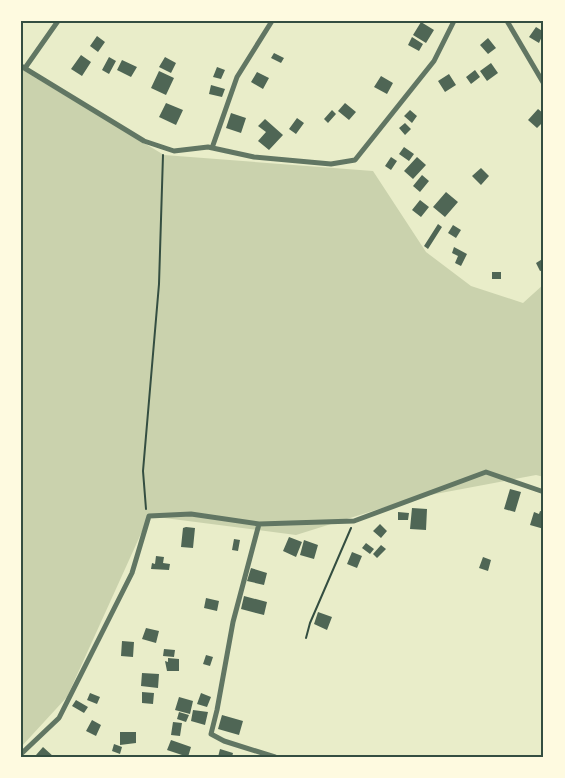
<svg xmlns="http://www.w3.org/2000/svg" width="565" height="778" font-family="'Space Grotesk',sans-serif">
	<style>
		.green { fill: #cad2ad }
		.building { fill: #4f6655 }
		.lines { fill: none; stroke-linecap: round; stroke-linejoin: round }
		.path { stroke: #344e41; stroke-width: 2 }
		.minor { stroke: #617663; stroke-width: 5 }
		.neatline { fill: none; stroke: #344e41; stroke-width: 2 }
	</style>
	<rect width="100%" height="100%" fill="#e9edc9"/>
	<path class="green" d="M21,69L164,155L373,171L426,252L471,286L523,303L544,284V477L536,475L414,498L296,535L149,516L67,697L21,747Z"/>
	<path class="building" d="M421,22L434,30L426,43L413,35Z
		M536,27L544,32L539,43L529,37Z
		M97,36L105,42L98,52L90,46Z
		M412,37L423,44L419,51L408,45Z
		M488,38L496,48L488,54L480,45Z
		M274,53L284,58L281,63L271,58Z
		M81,55L91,62L82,76L71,69Z
		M109,57L116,61L109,74L102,70Z
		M165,57L176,63L171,73L159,67Z
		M122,60L137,67L131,77L117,70Z
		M491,63L498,73L487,81L480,71Z
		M217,67L225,70L221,79L213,77Z
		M475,70L480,77L471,84L466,77Z
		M159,71L174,78L166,95L151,88Z
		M257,72L269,78L263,89L251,82Z
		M449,74L456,85L445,92L438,81Z
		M381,76L393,83L387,94L374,87Z
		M211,85L225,89L222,97L209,94Z
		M166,103L183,110L176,125L159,117Z
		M345,103L356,112L349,120L338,111Z
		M538,109L544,114V121L537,128L528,120Z
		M332,110L336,114L328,123L324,119Z
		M410,110L417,116L412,123L404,116Z
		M231,113L246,118L241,133L226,128Z
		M297,118L304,123L296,134L289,129Z
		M265,119L283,135L269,150L258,141L266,132L258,126Z
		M405,123L411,129L405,135L399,128Z
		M404,147L414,154L409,161L399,154Z
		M391,157L397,161L391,170L385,166Z
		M417,157L426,165L413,179L404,171Z
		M481,168L489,176L481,185L472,176Z
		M422,175L429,181L420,192L413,186Z
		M446,192L458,202L445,217L433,207Z
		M420,200L429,207L421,217L412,210Z
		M438,224L442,227L428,249L424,246Z
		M453,225L461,230L456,238L448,233Z
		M454,247L467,254L461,266L455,263L458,256L452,253Z
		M544,258V270L540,271L536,263Z
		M492,272H501V279H492Z
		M510,489L521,492L515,512L504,509Z
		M412,508L427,509L426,530L410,529Z
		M540,511L544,512V529L530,525L534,512L539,514Z
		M398,512L409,513L408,520H398Z
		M380,524L387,531L381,538L373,531Z
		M186,527L195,528L193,548L181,547L183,528Z
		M289,537L302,542L296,557L283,551Z
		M234,539L240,540L238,551L232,550Z
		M304,540L318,545L314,559L300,555Z
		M366,543L374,549L370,554L362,548Z
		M381,545L386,549L377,558L373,554Z
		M352,552L362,556L357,568L347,564Z
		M156,556L164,557L163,563L170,564L169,570L151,569L152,563L155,564Z
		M483,557L491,560L488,571L479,568Z
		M251,568L267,573L264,585L247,581Z
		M244,596L267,602L264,615L241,609Z
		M206,598L219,601L217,611L204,608Z
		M318,612L332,617L327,630L314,624Z
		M146,628L159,631L156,643L142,639Z
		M122,641L134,642L133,657L121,656Z
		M164,649L175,650L174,657L163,656Z
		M206,655L213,657L210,666L203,664Z
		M168,658L179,659V671H167L165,661L168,662Z
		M142,673L159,674L158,688L141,686Z
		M142,692L154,693L153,704L142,703Z
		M90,693L100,697L97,704L87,700Z
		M201,693L211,697L207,707L197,704Z
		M179,697L193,701L190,714L175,710Z
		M76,700L88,707L84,713L72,706Z
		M193,710L208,712L205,725L191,721Z
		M179,712L189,715L186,722L177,719Z
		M222,715L243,721L239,735L218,729Z
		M92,720L101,725L96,736L86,731Z
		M173,722L182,723L180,736L171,735Z
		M120,732H136V743L120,745Z
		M171,740L191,747L188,757L167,750Z
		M114,744L122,747L120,754L112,751Z
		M43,747L54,757L36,755Z
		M220,749L233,753L232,757H218Z"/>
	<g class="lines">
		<path class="path" d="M146,509L143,471L159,284L163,155
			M306,638L310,623L351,528"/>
		<path class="minor" d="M507,21L544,84
			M21,66L144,141L174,151L208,147L254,157L331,164L355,160L434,61L454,21
			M25,68L58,21
			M212,148L237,77L272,21
			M259,524L233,622L217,710L211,734L224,741L275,757
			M21,754L59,718L132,573L149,516L191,514L259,524L354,521L486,472L544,492"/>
	</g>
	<rect width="565" height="778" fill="none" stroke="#fefae0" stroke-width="45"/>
	<rect x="22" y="22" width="520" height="734" class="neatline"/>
</svg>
